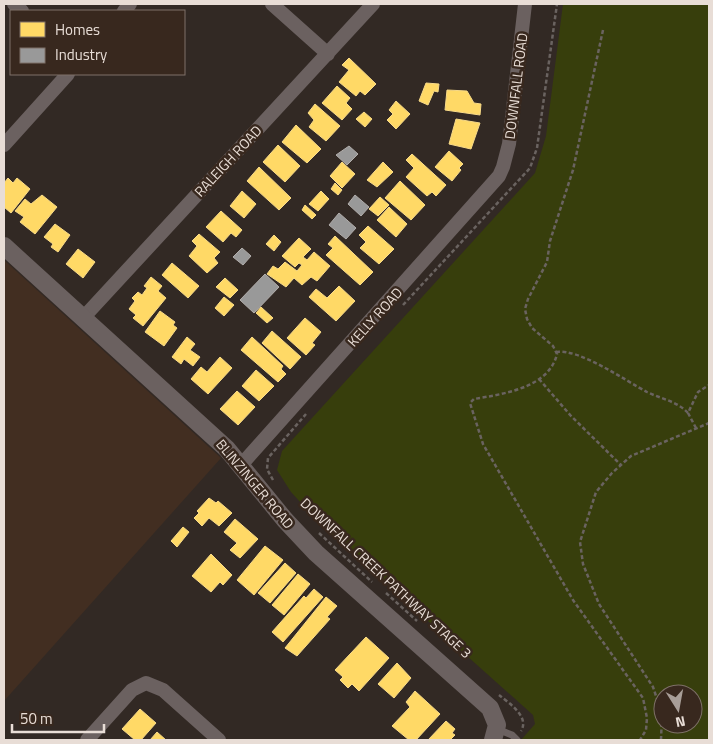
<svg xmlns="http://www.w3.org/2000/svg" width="713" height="744" font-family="'Titillium Web',sans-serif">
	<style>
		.built { fill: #422e21 }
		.green { fill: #373e0c; fill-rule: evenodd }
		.homes { fill: #ffd966; stroke: #f8da88 }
		.industry { fill: #999; stroke: #b1adab }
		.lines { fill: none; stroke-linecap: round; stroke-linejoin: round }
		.path { stroke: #6a6360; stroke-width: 2.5; stroke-dasharray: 4 2.5; stroke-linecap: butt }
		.service { stroke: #6b6160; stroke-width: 7 }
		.minor { stroke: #6b6160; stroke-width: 14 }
		.tertiary { stroke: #6b6160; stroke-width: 18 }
		.labels { text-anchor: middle; stroke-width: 5; stroke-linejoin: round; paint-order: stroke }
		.street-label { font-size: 14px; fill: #e8ddd6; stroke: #38281e }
	</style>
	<rect width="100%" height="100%" fill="#322924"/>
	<path class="built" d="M4,260L221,458L4,701Z"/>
	<path class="green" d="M563,4H709V740H521L535,724L533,715L323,527L291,492L277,470L282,451L535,173L546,136ZM663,694H693V724H663Z"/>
	<path class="homes" d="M349,58L376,84L365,95L360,91L356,96L339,82L349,70L342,65Z
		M426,83L439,84L438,92L434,91L428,105L419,101Z
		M337,86L350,98L346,103L352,109L342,120L322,103Z
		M447,90L467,91L474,103L481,104L480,115L445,110Z
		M396,101L410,114L396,129L387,120L393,114L389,110Z
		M315,104L340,126L326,141L309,127L314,120L308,113Z
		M364,112L372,119L365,127L356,119Z
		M456,119L480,123L471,149L449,144Z
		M296,125L321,149L307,163L282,142Z
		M278,145L300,166L285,182L263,162Z
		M449,151L463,164L459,168L461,170L452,181L435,167Z
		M412,154L446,185L436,196L432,192L427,196L406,177L414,168L406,160Z
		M342,162L355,174L342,188L330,176Z
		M383,162L393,172L377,187L367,180Z
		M259,167L291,198L279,210L247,181Z
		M8,178L13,183L17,178L30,189L11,213L4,207V183Z
		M400,181L425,205L411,220L385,198Z
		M335,183L342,190L338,195L331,189Z
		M242,191L256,204L244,218L230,206Z
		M321,191L329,199L318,211L309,204Z
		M42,195L57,207L35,234L20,222L24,217L15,211L25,199L31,204Z
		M380,197L389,205L378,216L369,209Z
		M305,205L316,215L312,219L302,210Z
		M389,207L407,224L396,237L377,220Z
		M221,211L242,230L236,237L231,233L223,242L206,227Z
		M55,224L70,235L58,252L51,247L53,244L44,237Z
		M368,226L394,249L379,264L360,248L366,242L359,235Z
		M199,234L220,252L214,258L218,263L207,273L189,256L197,246L192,241Z
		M274,235L281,242L274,251L266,244Z
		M335,236L373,272L360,285L326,255L333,248L328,244Z
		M299,238L311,249L303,257L307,260L314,252L330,266L317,281L311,277L302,285L294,278L286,287L267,274L273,266L278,269L285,262L297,271L302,265L299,263L295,267L282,256Z
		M78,249L95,262L83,278L66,264Z
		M172,263L199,286L188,298L162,275Z
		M151,277L162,286L158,291L166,298L143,326L133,318L136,315L129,309L135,301L132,298L138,292L142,295L147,288L144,286Z
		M225,278L238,290L230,298L216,287Z
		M339,286L355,301L336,321L309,297L316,289L327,298Z
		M224,297L234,305L224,316L215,308Z
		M261,307L273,318L267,323L256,313Z
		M160,311L175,322L173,325L177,328L164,346L145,332Z
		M305,318L321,332L312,343L315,345L306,355L287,338Z
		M272,331L301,357L290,369L262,343Z
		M187,337L195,344L190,350L200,357L193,366L184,359L181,364L172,357Z
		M252,337L283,366L281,369L286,374L278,382L241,350Z
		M220,357L232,368L208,394L191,379L201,367L207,372Z
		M256,370L274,386L259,401L242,386Z
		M237,391L255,407L238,425L220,409Z
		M209,498L216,503L218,501L232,513L219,526L209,518L202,526L194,518L199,513L197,511Z
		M235,519L258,539L240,558L230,550L237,543L224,532Z
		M183,527L189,532L177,547L171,541Z
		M265,546L283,560L254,595L237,580Z
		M211,554L232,575L223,585L220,582L211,592L192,576Z
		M285,563L296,573L270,603L258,593Z
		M298,574L310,584L284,615L272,605Z
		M314,589L323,597L283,642L272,632L304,596L306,598Z
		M326,597L337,606L327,617L330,619L297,656L285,648Z
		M366,637L389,658L359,691L352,684L348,688L340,680L343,677L335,670Z
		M397,663L411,678L394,698L378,684Z
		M415,691L440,714L416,740H409L392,726L410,707L406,702Z
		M140,709L156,723L141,740H135L122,729Z
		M446,721L455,729L452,733L455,735L451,739L453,740H428Z
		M157,732L166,740H150Z"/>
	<path class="industry" d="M349,146L358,154L347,165L336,155Z
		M355,195L369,207L361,216L348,204Z
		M339,213L356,228L346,239L329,225Z
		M242,248L251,256L243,265L233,257Z
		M265,274L279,287L254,313L240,300Z"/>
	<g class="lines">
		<path class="path" d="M603,30L573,170L550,241L547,262L528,299L525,309L527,319L532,328L553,346L557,354C549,388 503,394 474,399L470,403L483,444L573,600L643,698L647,718L646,730L640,740
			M403,305L530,168L537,148L557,4
			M556,352C579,348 626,381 647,392C661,399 677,401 688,413
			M539,379L571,416L621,465
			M696,428L688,413L698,392L709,385
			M273,480L267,469L268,458L306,414
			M319,533L372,582
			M386,593L417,621
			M499,695C509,703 530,717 521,731
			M661,740L662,714L653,687L599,604L583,564L580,542L596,492L612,473L631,456L709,423"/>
		<path class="service" d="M497,729L512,735L517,740"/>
		<path class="minor" d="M14,4L22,11
			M272,4L328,54
			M124,11L130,4
			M4,145L68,74
			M83,318L373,4
			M242,464L499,176L503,167L509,144L525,4
			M87,740L132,690L146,683L163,690L219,740"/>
		<path class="tertiary" d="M4,246L227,449L285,520L316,553L490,708L497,725L493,740"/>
	</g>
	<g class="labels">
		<g class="street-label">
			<text transform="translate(516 86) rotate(-83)" y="5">DOWNFALL ROAD</text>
			<text transform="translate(228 161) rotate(-47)" y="5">RALEIGH ROAD</text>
			<text transform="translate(375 317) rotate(-48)" y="5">KELLY ROAD</text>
			<text transform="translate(255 484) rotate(50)" y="5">BLINZINGER ROAD</text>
			<text transform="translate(386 578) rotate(43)" y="5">DOWNFALL CREEK PATHWAY STAGE 3</text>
		</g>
	</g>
	<rect width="713" height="744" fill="none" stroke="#e8ddd6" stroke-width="10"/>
	<rect x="10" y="10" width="175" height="65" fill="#38281e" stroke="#7e7068"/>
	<rect x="20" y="22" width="25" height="15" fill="#ffd966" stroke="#7e7068"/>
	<text x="55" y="35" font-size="15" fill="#e8ddd6">Homes</text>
	<rect x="20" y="48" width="25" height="15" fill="#999999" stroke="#7e7068"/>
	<text x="55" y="60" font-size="15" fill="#e8ddd6">Industry</text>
	<g transform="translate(678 709) rotate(169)"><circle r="24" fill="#38281e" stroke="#7e7068"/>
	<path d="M0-4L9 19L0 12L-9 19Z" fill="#a89e98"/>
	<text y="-8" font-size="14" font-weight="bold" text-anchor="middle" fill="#e8ddd6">N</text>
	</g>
	<path d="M12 724v8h92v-8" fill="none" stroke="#e8ddd6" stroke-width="2.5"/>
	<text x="20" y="724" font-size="15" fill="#e8ddd6" stroke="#38281e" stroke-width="4" paint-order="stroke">50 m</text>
</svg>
